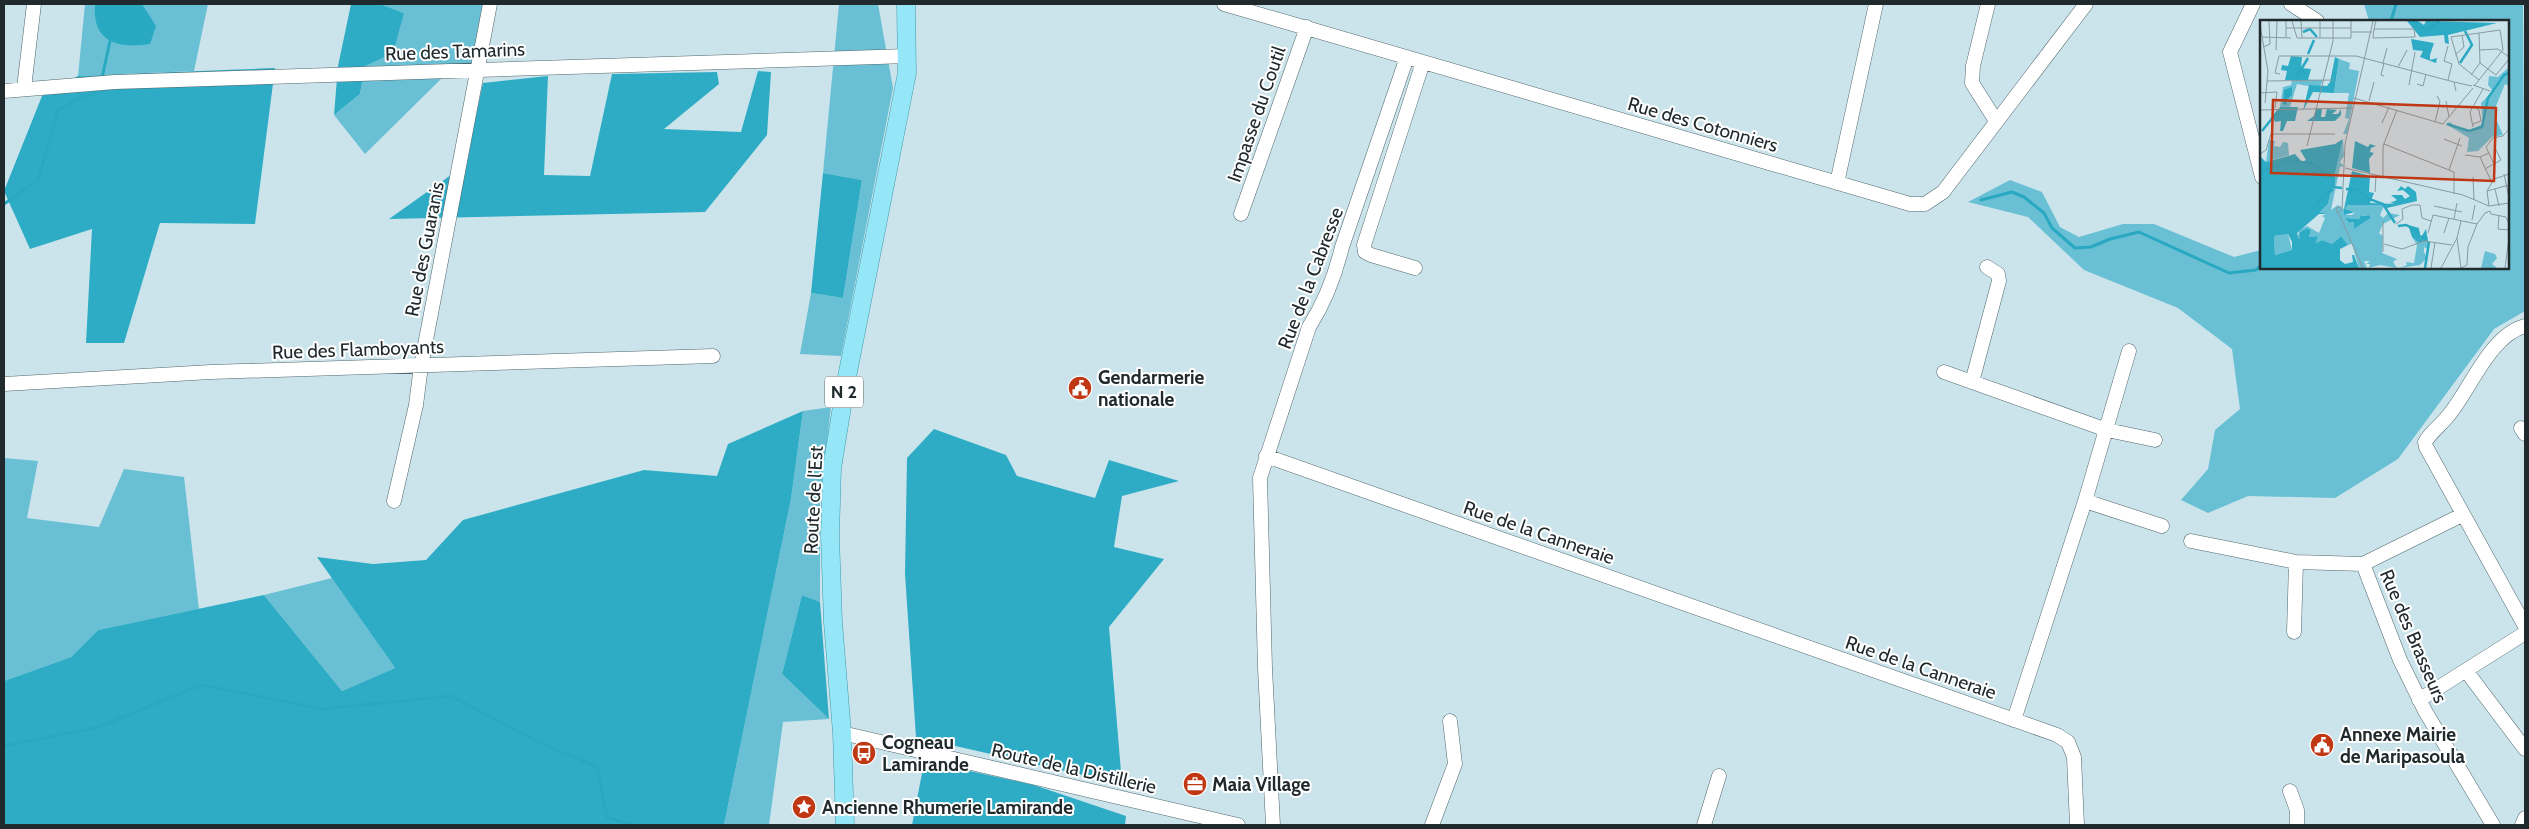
<svg xmlns="http://www.w3.org/2000/svg" width="2529" height="829" font-family="Cabin,sans-serif">
	<style>
		.green { fill: #69c0d4 }
		.forest { fill: #2facc5 }
		.water { fill: #29a8c1 }
		.lines { fill: none; stroke-linecap: round; stroke-linejoin: round }
		.stream { stroke: #29a8c1; stroke-width: 3 }
		.minor-casing { stroke: #50676d; stroke-width: 15 }
		.major-casing { stroke: #3f99ac; stroke-width: 19 }
		.minor { stroke: #fff; stroke-width: 14 }
		.major { stroke: #95e6f7; stroke-width: 18 }
		.labels { text-anchor: middle; stroke-width: 4; stroke-linejoin: round; paint-order: stroke }
		.shield { fill: #fff; stroke: #636a6b; stroke-width: 1 }
		.shield-label { font-size: 18px; font-weight: bold; fill: #202a2c }
		.street-label { font-size: 19px; fill: #202a2c; stroke: #fff }
		.poi-label { font-size: 19px; font-weight: bold; fill: #202a2c; stroke: #fff; text-anchor: start }
		.inset-river { fill: none; stroke: #29a8c1; stroke-width: 2.5 }
		.inset-road { fill: none; stroke: #879a9f; stroke-width: 1 }
		.view { fill: #c03714; fill-opacity: 0.15; stroke: #c03714; stroke-width: 2.5 }
		.inset-edge { fill: none; stroke: #202a2c; stroke-width: 2.5 }
	</style>
	<rect width="100%" height="100%" fill="#cbe4eb"/>
	<path class="green" d="M85,4H208L194,71L78,76Z
		M380,4H496L483,57L442,78L365,154L334,115L360,94L365,66L404,13Z
		M839,4H878L893,88L841,356L800,354L811,293L843,298L862,180L823,173Z
		M2364,4H2523L2525,311L2494,329L2398,459L2335,498L2248,496L2208,513L2181,500L2208,469L2215,430L2240,409L2232,349L2178,308L2084,270L2028,217L1968,202L2010,180L2042,192L2060,227L2079,237L2123,224H2154L2234,257L2261,250L2262,268H2508V21H2369Z
		M831,407L820,501V602L802,595L782,674L829,719L783,722L769,825H724L791,499L803,411Z
		M4,458L38,461L27,518L99,527L124,469L184,477L199,609L98,630L71,657L4,681Z
		M332,578L395,668L342,691L264,595Z"/>
	<path class="forest" d="M351,4H380L404,13L393,53L365,66L360,94L334,115L338,66Z
		M275,68L255,224L160,223L124,343H86L92,229L30,249L4,191L42,96L78,76Z
		M758,71L771,72L767,135L705,212L389,219L465,165L483,83L548,76L544,175L590,176L612,74L717,72L719,84L664,129L741,132Z
		M823,173L862,180L843,298L811,293Z
		M803,411L791,499L724,825H4V681L71,657L98,630L264,595L342,691L395,668L317,557L373,564L426,560L463,520L644,470L717,476L728,444Z
		M934,429L1006,455L1017,476L1095,498L1109,460L1179,481L1122,496L1114,547L1164,559L1109,627L1122,784L916,737L905,574L907,458Z
		M802,595L820,602L829,719L782,674Z
		M951,767L1034,785L1126,816L1125,825H912L923,768Z"/>
	<path class="water" d="M95,4H142L156,26L150,44C117,49 92,42 95,4Z"/>
	<g class="lines">
		<path class="stream" d="M2391,21L2396,4
			M102,78L110,41
			M1981,200L2012,192L2024,197L2044,213L2052,228L2075,248L2091,247L2110,239L2139,232L2229,273L2256,270L2262,264
			M4,204L38,180L58,110L77,100L98,92L100,87
			M4,746L99,727L201,685L323,709L451,696L540,743L597,767L607,817L632,825"/>
		<g class="minor-casing">
			<path id="minor" d="M1224,4L1910,204H1925L1943,192L2086,4
				M1988,4L1973,66L1972,83L1996,121
				M2253,4L2230,52L2262,177
				M2291,4L2317,21
				M24,88L34,4
				M4,91L115,82L908,56
				M1837,183L1876,4
				M1241,214L1307,27
				M1415,268L1371,255L1365,252L1364,245L1423,62
				M2525,326C2490,335 2470,390 2448,416C2441,425 2431,432 2425,442L2426,447L2525,626
				M1944,372L2107,430L2155,440
				M1972,382L1999,281L1998,274L1987,267
				M4,384L211,372L713,356
				M2521,428L2525,434
				M1266,456L2057,735L2068,742L2074,757L2077,825
				M394,501L416,405L421,366L490,4
				M2085,501L2162,526
				M2191,541L2296,562L2363,564
				M2363,564L2400,660L2425,711L2493,825
				M2363,564L2462,515
				M2294,632L2296,562
				M2467,672L2525,749
				M2419,700L2525,633
				M2014,720L2085,501L2129,351
				M842,733L1238,825
				M2290,791L2297,810V825
				M1273,825L1265,668L1260,478L1309,327C1325,302 1335,276 1342,247L1407,57
				M1432,825L1455,764L1450,721
				M1704,825L1719,776
				M2522,825L2525,818"/>
		</g>
		<g class="major-casing">
			<path id="major" d="M845,825L842,733L833,622L830,536L832,468L846,382L907,73L906,4"/>
		</g>
		<use href="#minor" class="minor"/>
		<use href="#major" class="major"/>
	</g>
	<defs>
		<g id="civic-disc" transform="scale(1.25)"><circle r="9.5" fill="#c03714" stroke="#fff"/><path d="M-.6-6.5H3V-4.5H.6V-3L4-1V1h2V6H-6V1h2V-1L-.6-3ZM-1.2 2.5V6h2.4V2.5Z" fill="#fff"/></g>
		<g id="bus-disc" transform="scale(1.25)"><circle r="9.5" fill="#c03714" stroke="#fff"/><path d="M-5-6H5V4H4V6H2V4H-2V6H-4V4H-5ZM-3.5-4V0h7V-4ZM-3.5 1.2v1.5H-2V1.2ZM2 1.2v1.5H3.5V1.2Z" fill="#fff"/></g>
		<g id="office-disc" transform="scale(1.25)"><circle r="9.5" fill="#c03714" stroke="#fff"/><path d="M-6-3h4V-5.5h4V-3h4V5H-6ZM-1-4.5V-3h2v-1.5ZM-6 0V1H6V0Z" fill="#fff"/></g>
		<g id="sight-disc" transform="scale(1.25)"><circle r="9.5" fill="#c03714" stroke="#fff"/><path d="M0-6L1.8-2.2L6-1.7L2.9 1.2L3.7 5.4L0 3.3L-3.7 5.4L-2.9 1.2L-6-1.7L-1.8-2.2Z" fill="#fff"/></g>
	</defs>
	<g fill-rule="evenodd">
		<use href="#civic-disc" x="1080" y="388"/>
		<use href="#civic-disc" x="2322" y="745"/>
		<use href="#bus-disc" x="864" y="753"/>
		<use href="#office-disc" x="1195" y="784"/>
		<use href="#sight-disc" x="804" y="807"/>
	</g>
	<g class="labels">
		<rect class="shield" x="825" y="376.5" width="38" height="31" rx="4"/>
		<g class="shield-label">
			<text x="844" y="398">N 2</text>
		</g>
		<g class="street-label">
			<text transform="translate(455 51) rotate(-2)" y="7">Rue des Tamarins</text>
			<text transform="translate(1256 114) rotate(-71)" y="7">Impasse du Coutil</text>
			<text transform="translate(1703 124) rotate(16)" y="7">Rue des Cotonniers</text>
			<text transform="translate(424 249) rotate(-79)" y="7">Rue des Guaranis</text>
			<text transform="translate(1310 278) rotate(-69)" y="7">Rue de la Cabresse</text>
			<text transform="translate(358 349) rotate(-2)" y="7">Rue des Flamboyants</text>
			<text transform="translate(813 500) rotate(-87)" y="7">Route de l'Est</text>
			<text transform="translate(1539 532) rotate(19)" y="7">Rue de la Canneraie</text>
			<text transform="translate(2414 636) rotate(67)" y="7">Rue des Brasseurs</text>
			<text transform="translate(1921 667) rotate(19)" y="7">Rue de la Canneraie</text>
			<text transform="translate(1074 768) rotate(13)" y="7">Route de la Distillerie</text>
		</g>
		<g class="poi-label">
			<text x="1098" y="384">Gendarmerie<tspan x="1098" dy="22">nationale</tspan></text>
			<text x="2340" y="741">Annexe Mairie<tspan x="2340" dy="22">de Maripasoula</tspan></text>
			<text x="882" y="749">Cogneau<tspan x="882" dy="22">Lamirande</tspan></text>
			<text x="1212" y="791">Maia Village</text>
			<text x="822" y="814">Ancienne Rhumerie Lamirande</text>
		</g>
	</g>
	<g transform="translate(2260 20)">
		<rect width="249" height="249" fill="#cbe4eb"/>
		<path d="M79,39L90,43L89,49L99,51L87,114H83L89,99L85,98L89,73H74ZM249,47V66L245,64L236,86V99L243,115L232,117L218,131L207,132L209,118L186,104L190,102L196,108L210,110L223,104L221,83L233,71L228,65L229,56L238,57ZM32,59L63,60L59,68L37,64L30,87H20L23,67L31,65ZM83,119L84,136L80,142L84,146L80,147L71,190L78,185L84,189L85,195H92L95,192L85,189L88,185H121L124,186L120,195L123,198L128,193L140,195L123,204L119,213L123,216L122,233L137,239L133,242L137,248L120,245L109,248L110,244H106L110,241H104L107,248H99L92,224L88,225L81,216L72,224L62,220L56,223L58,216L49,217L51,210L47,208L40,212L42,217H38L39,210L47,206L59,213L65,198L62,196L66,194L60,192L68,184ZM104,195H109L111,198L94,209V202L89,203L85,198L100,199ZM9,120L15,121L14,126L20,127L23,122L28,123L29,135L6,142ZM28,214L32,230L15,235L14,216ZM152,217L159,223L168,221L169,230L164,227V232L167,238L160,245L140,248L147,245L146,242L154,243L157,225ZM225,231L235,234L237,238L232,244L237,248H221Z" fill="#69c0d4" fill-rule="evenodd"/>
		<path d="M147,1H158L164,5L166,1L237,3L188,15L189,24L185,23L184,15L160,17ZM151,19L174,23L170,35V40L177,38L176,43L160,37L163,31L153,30ZM31,36L42,37L41,48L51,49L48,60H25L27,51L21,50L22,45L28,46ZM75,37L79,39L74,73L53,72L43,91L49,65L67,66L70,62ZM20,87H38L35,101H27L23,111H20L21,101L15,102L13,97ZM56,89H62L61,97H65L67,89L77,90L72,94H78L81,89V95L75,101H47L54,96ZM83,119L68,184L60,192L67,194H59L37,213L39,219L40,212L47,208L51,210L49,217L58,216L56,223L62,220L72,224L81,216L88,225L80,229V240L85,244L93,242L92,235H94L99,248H0V136L6,142L35,134L42,142L46,140L40,130L75,124ZM28,214L32,222V230L15,235L14,216ZM95,121L108,127L110,124L116,126L111,128L110,132L114,133L109,139L110,153L92,148ZM92,151L110,156L109,172L114,173L110,183L136,184L130,183L137,180L131,175H142L145,179L150,176L143,170L137,171L141,166L145,169L148,166L156,172L157,181L127,188L121,185H88L85,189L95,192L84,195V189ZM109,195L111,198L94,209V202L89,203L85,198L100,199V196ZM148,205L159,208L160,219L166,209L168,221L159,223L152,217Z" fill="#2facc5" fill-rule="evenodd"/>
		<path d="M32,67V75L26,80L27,85L23,84L24,70Z" fill="#29a8c1"/>
		<path class="inset-river" d="M153,1L159,7L170,9L179,1M43,12L50,9L57,17M48,34L54,20M200,43L212,25L205,11M36,58L48,38M187,104L209,111L222,107L228,78L244,55L249,53M2,111L18,91M0,152L29,141L51,143L74,158L73,167L82,168M86,169L98,170L109,179L123,184L135,203M54,186L73,169M138,206L146,205L158,211L159,216L167,219M165,248L169,222"/>
		<path class="inset-road" d="M26,1V17M32,1L37,18H91V1M41,1L42,18M60,1V18M0,5L8,51L5,83M26,8H91M114,9H154L155,17L113,18V17L114,9L116,1M91,12H112M2,17L31,18M3,27L10,24L9,1M16,30L17,1M220,30L238,29L249,37M195,35L204,27L202,15M123,43L127,28M220,43L236,55L249,39M138,47L147,30M20,54L15,53L19,36H96L194,62L196,71M211,55L220,43L219,13M124,56L121,55L124,43M188,60L192,44L184,41L188,26M7,61L74,60M194,62L212,66M157,64L163,66L166,54M149,65L155,32M213,65L230,71M215,65L219,60L242,31L243,29L240,10L191,17L199,44L219,60M0,73L17,72L15,88M94,78L183,104L213,68M109,81L114,62M186,81L189,97M0,90L93,88M175,102L180,81L177,76M122,103L129,87M213,104L221,101L219,90L213,86M213,107L210,92L223,69M184,119L202,126M124,124L194,152V174M47,126L73,21V1M234,126L241,140M0,134L6,130L11,114H75M205,135L220,137L229,133M220,137L232,163M234,144L226,127L233,118L243,116L249,109M85,148L203,175L229,186L249,183M225,149L241,140M189,150L200,118M244,154L249,178M213,157L214,180M123,158V126L137,90M235,169L239,186M227,171L249,165M115,172L116,156M174,186L202,192M229,186L227,171L234,159L249,154M81,187L76,188L77,193L82,190L85,124L113,1M230,191L231,194L246,197L249,204M79,194L103,248M239,195L238,209L249,210M194,199L197,183M212,200L215,185M136,204L143,199L142,189L152,185H160L162,198L171,201M168,213L173,195L217,204L225,193L230,191M184,213L189,198M124,224L142,229L164,221L192,225M123,232V201M171,248L175,222M181,248L197,218M201,248L207,245L208,227L217,204M201,248L197,218L201,201M245,248L249,218"/>
		<path class="view" d="M13,80L236,88L234,161L11,153Z"/>
		<rect width="249" height="249" class="inset-edge"/>
	</g>
	<rect width="2529" height="829" fill="none" stroke="#202a2c" stroke-width="10"/>
</svg>
